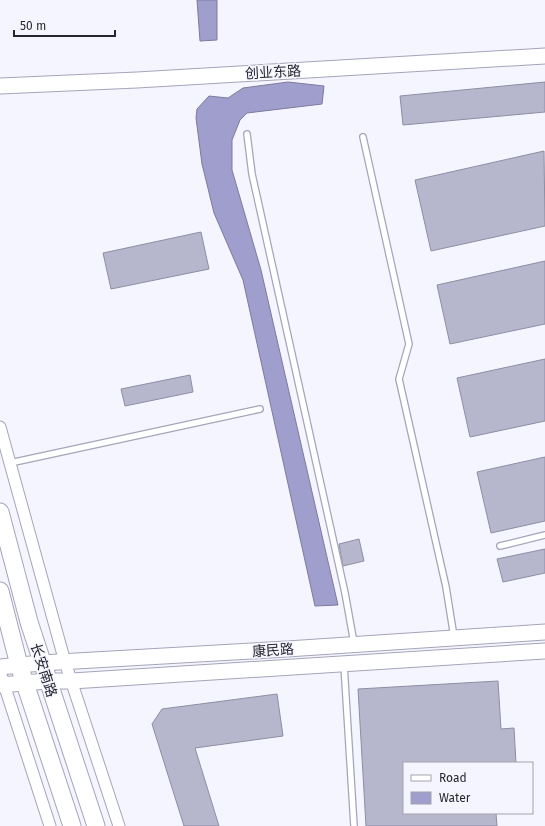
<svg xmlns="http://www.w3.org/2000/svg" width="545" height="826" font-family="'Fira Sans','Noto Sans SC',sans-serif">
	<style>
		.water { fill: #a09ecc; stroke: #7c7a9d }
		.building { fill: #b6b6cd; stroke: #8d8da4 }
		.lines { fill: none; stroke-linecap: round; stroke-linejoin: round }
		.lane-casing { stroke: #a4a4bb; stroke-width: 8 }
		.street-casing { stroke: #a4a4bb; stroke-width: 13 }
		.secondary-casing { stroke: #a4a4bb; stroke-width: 17 }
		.primary-casing { stroke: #a4a4bb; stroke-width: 19 }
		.lane { stroke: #fff; stroke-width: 5.5 }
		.street { stroke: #fff; stroke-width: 11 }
		.secondary { stroke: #fff; stroke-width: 15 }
		.primary { stroke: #fff; stroke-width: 17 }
		.labels { text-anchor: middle; stroke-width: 3; stroke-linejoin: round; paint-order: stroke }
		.street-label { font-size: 14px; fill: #272730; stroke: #f5f5ff }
	</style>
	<rect width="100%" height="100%" fill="#f5f5ff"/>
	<path class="water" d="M197,0H217V40L200,41Z
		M288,82L324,86L322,104L247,113L240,120L232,140V170L261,270L338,605L315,606L243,280L214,213L202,164L196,118L197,109L209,96L228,98L243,88Z"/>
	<path class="building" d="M545,82V112L403,125L400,96Z
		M544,151L545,226L431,251L415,180Z
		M201,232L209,269L111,289L103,253Z
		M545,261V324L450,344L437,285Z
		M545,359V421L470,437L457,378Z
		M190,375L193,392L125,406L121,389Z
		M545,457V521L491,533L477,472Z
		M359,539L364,561L343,566L339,544Z
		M545,549V573L503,582L497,559Z
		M498,681L501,729L514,728L516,763H404V813H496L497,826H366L358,689Z
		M277,694L283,736L195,748L219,826H184L152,724L162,709Z"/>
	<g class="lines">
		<g class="lane-casing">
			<path id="lane" d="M247,134L252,174L345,593L354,643
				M363,137L409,344L399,379L446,587L454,637
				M10,463L260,409
				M500,546L545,535
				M344,665L354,826"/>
		</g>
		<g class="street-casing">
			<path id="street" d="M0,427L65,662L119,826
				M0,672L50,826"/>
		</g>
		<g class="secondary-casing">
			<path id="secondary" d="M0,86L137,80L545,56
				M0,667L41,663L287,649L545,632
				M0,685L47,681H72L545,651"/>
		</g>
		<g class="primary-casing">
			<path id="primary" d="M0,512L29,622L96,826
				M0,591L19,665L72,826"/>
		</g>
		<use href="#lane" class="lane"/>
		<use href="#street" class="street"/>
		<use href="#secondary" class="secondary"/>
		<use href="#primary" class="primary"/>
	</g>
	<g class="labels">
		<g class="street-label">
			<text transform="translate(273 72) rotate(-3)" y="5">创业东路</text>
			<text transform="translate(273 650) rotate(-4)" y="5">康民路</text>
			<text transform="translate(44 670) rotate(72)" y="5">长安南路</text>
		</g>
	</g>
	<rect x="403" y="762" width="130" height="52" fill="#f5f5ff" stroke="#a3a3ac"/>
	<rect x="411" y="775" width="20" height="6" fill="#ffffff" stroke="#a3a3ac"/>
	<text x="439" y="782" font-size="12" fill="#272730">Road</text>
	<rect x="411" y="792" width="20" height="12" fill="#a09ecc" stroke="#a3a3ac"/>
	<text x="439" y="802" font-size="12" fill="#272730">Water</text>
	<path d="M14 30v6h101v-6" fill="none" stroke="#272730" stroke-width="2"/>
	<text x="20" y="30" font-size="12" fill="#272730" stroke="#f5f5ff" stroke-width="3" paint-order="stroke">50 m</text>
</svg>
